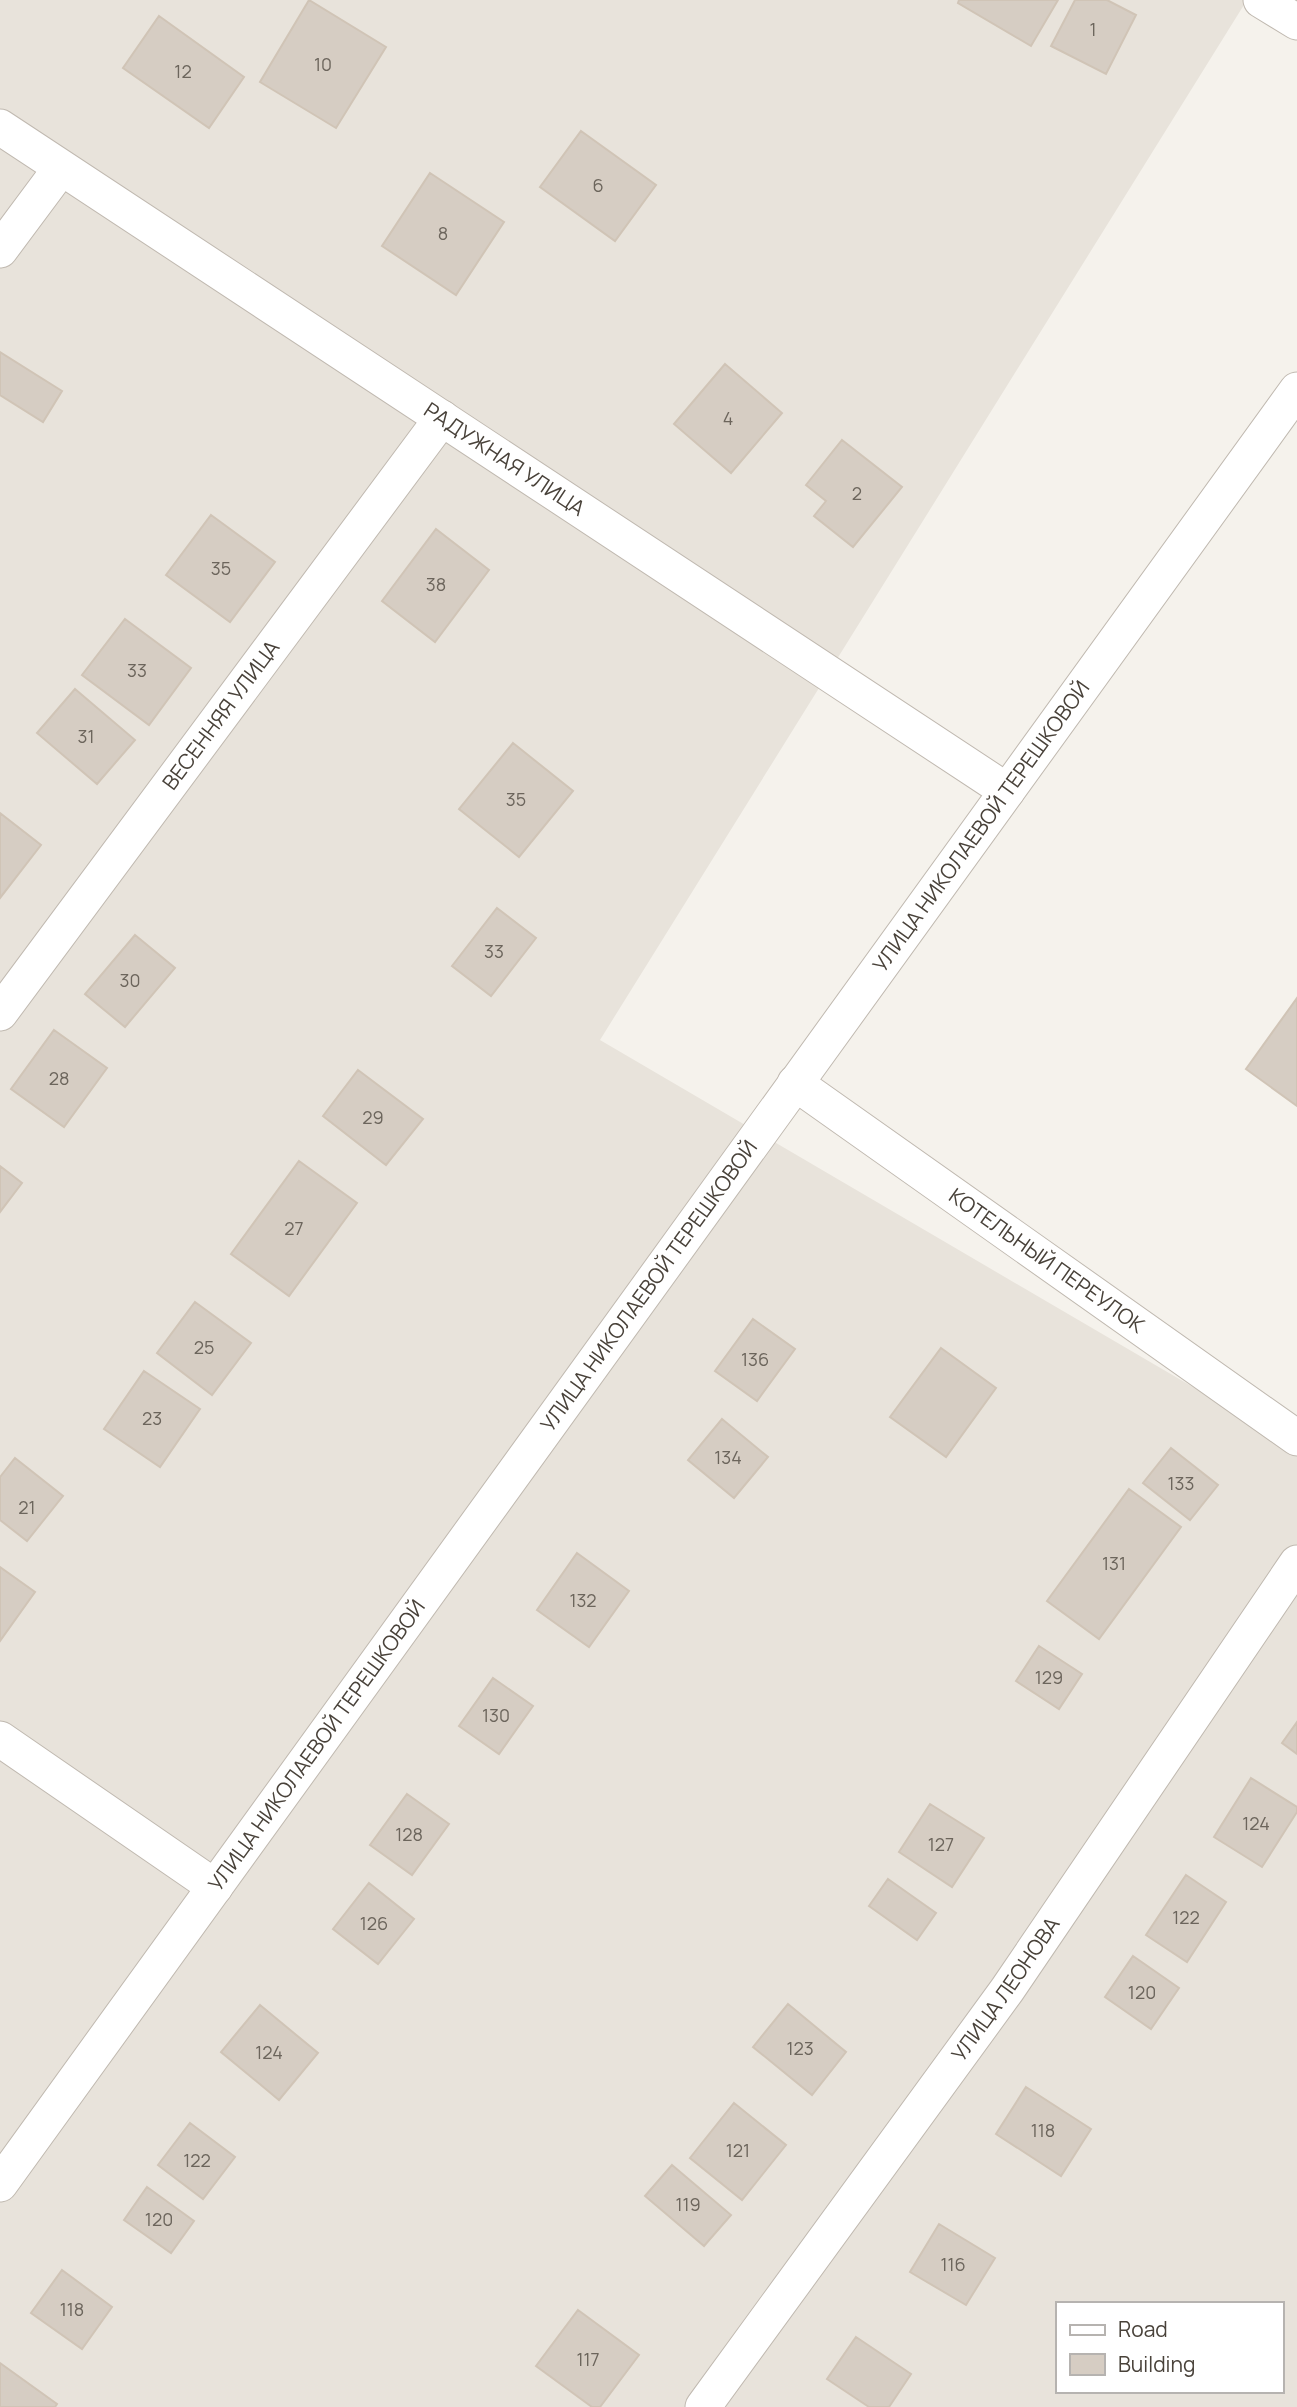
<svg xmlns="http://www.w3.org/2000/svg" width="1297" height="2407" font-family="Manrope,sans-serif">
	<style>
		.residential { fill: #e8e3db; fill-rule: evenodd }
		.building { fill: #d6cdc3; stroke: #d0c4b6; stroke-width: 2 }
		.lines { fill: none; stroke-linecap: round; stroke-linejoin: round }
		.minor-casing { stroke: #c0b9b0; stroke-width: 37 }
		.minor { stroke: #fff; stroke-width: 35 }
		.labels { text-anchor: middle; stroke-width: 5; stroke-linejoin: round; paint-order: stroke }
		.number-label { font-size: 18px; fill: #6c655c }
		.street-label { font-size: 21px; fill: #49423a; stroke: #fff }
	</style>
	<rect width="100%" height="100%" fill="#f5f2ec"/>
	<path class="residential" d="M0,0H1247L600,1040L1297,1448V2407H0ZM1057,2304H1281V2391H1057Z"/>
	<path class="building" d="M309,0L386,47L336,128L260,82Z
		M959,0H1058L1031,46L958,3Z
		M1075,0H1107L1136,15L1106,74L1051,46Z
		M159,16L244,77L209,128L123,68Z
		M581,131L656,185L615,241L540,187Z
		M430,173L504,222L456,295L382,246Z
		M0,352L62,391L43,422L0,395Z
		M725,364L782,413L731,473L674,424Z
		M842,440L902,487L853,547L814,516L826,501L806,485Z
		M211,515L275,562L230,622L166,575Z
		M436,529L489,570L435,642L382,601Z
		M125,619L191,668L149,725L82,675Z
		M75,689L135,740L97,784L37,733Z
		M513,743L573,791L519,857L459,809Z
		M0,813L41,845L0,898Z
		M497,908L536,938L491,996L452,966Z
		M135,935L175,968L125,1027L85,994Z
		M1297,998V1106L1246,1069Z
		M54,1030L107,1068L64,1127L11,1089Z
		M358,1070L423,1119L386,1165L323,1116Z
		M299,1161L357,1203L289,1296L231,1254Z
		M0,1166L22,1183L0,1212Z
		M195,1302L251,1343L212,1395L157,1353Z
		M753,1319L795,1349L757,1401L715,1371Z
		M941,1348L996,1388L946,1457L890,1417Z
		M144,1371L200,1409L160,1467L104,1429Z
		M722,1419L768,1457L734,1498L688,1460Z
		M1171,1448L1218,1485L1190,1520L1143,1483Z
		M15,1458L63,1496L27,1541L0,1520V1477Z
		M1129,1489L1181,1527L1099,1639L1047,1601Z
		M577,1553L629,1591L589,1647L537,1610Z
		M0,1567L35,1592L0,1641Z
		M1039,1646L1082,1674L1059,1709L1016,1681Z
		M493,1678L533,1706L499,1754L459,1726Z
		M1297,1722V1754L1282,1743Z
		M1251,1778L1297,1807V1812L1262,1867L1214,1837Z
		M407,1794L449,1824L412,1875L370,1845Z
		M930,1804L984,1838L952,1887L899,1852Z
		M1186,1875L1226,1902L1187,1962L1146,1935Z
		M888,1879L936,1913L917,1940L869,1906Z
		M369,1883L414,1919L378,1964L333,1929Z
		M1133,1956L1179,1988L1151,2029L1105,1997Z
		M788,2004L846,2052L812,2095L753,2047Z
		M260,2005L318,2053L279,2100L221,2052Z
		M1026,2087L1091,2129L1061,2176L996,2134Z
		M734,2103L786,2145L742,2200L690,2158Z
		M190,2123L235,2157L203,2199L158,2165Z
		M672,2165L731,2215L704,2246L645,2196Z
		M147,2187L194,2221L171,2253L124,2220Z
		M939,2224L995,2258L966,2305L910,2272Z
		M62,2270L112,2307L82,2349L31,2313Z
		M578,2310L639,2355L600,2407H592L536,2366Z
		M856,2337L911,2374L889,2407H869L827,2379Z
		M0,2363L57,2404L55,2407H0Z"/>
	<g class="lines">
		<g class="minor-casing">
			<g id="minor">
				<path d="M1261,0L1297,22"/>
				<path id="s1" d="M0,127L1007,791"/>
				<path d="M0,250L61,168"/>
				<path id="s2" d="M0,1013L442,418"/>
				<path id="s3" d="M795,1083L1297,1438"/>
				<path d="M0,1739L215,1887"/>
				<path id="s4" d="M0,2184L1297,390"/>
				<path id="s5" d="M703,2407L1007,1990L1297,1563"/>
			</g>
		</g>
		<use href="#minor" class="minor"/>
	</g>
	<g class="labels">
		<g class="number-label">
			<text x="1093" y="36">1</text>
			<text x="323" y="71">10</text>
			<text x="183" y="78">12</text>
			<text x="598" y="192">6</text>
			<text x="443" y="240">8</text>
			<text x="728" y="425">4</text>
			<text x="857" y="500">2</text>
			<text x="221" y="575">35</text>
			<text x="436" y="591">38</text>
			<text x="137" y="677">33</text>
			<text x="86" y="743">31</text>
			<text x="516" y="806">35</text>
			<text x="494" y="958">33</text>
			<text x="130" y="987">30</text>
			<text x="59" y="1085">28</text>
			<text x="373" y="1124">29</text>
			<text x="294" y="1235">27</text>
			<text x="204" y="1354">25</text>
			<text x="755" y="1366">136</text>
			<text x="152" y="1425">23</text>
			<text x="728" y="1464">134</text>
			<text x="1181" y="1490">133</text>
			<text x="27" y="1514">21</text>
			<text x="1114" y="1570">131</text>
			<text x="583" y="1607">132</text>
			<text x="1049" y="1684">129</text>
			<text x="496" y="1722">130</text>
			<text x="1256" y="1830">124</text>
			<text x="409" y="1841">128</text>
			<text x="941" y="1851">127</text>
			<text x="1186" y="1924">122</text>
			<text x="374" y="1930">126</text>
			<text x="1142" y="1999">120</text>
			<text x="800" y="2055">123</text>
			<text x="269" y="2059">124</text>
			<text x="1043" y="2137">118</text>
			<text x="738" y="2157">121</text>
			<text x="197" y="2167">122</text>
			<text x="688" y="2211">119</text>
			<text x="159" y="2226">120</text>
			<text x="953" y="2271">116</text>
			<text x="72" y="2316">118</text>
			<text x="588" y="2366">117</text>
		</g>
		<g class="street-label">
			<text dy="7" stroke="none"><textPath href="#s1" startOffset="604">РАДУЖНАЯ УЛИЦА</textPath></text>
			<text dy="7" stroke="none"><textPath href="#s2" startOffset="371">ВЕСЕННЯЯ УЛИЦА</textPath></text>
			<text dy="7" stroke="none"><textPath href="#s4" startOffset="1675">УЛИЦА НИКОЛАЕВОЙ ТЕРЕШКОВОЙ</textPath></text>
			<text dy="7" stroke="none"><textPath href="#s3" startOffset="308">КОТЕЛЬНЫЙ ПЕРЕУЛОК</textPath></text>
			<text dy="7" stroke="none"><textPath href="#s4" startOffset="1108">УЛИЦА НИКОЛАЕВОЙ ТЕРЕШКОВОЙ</textPath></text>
			<text dy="7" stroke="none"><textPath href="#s4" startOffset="541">УЛИЦА НИКОЛАЕВОЙ ТЕРЕШКОВОЙ</textPath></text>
			<text dy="7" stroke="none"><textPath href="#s5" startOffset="516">УЛИЦА ЛЕОНОВА</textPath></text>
		</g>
	</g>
	<rect x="1056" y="2302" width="228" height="91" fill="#ffffff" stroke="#b6b3b0" stroke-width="2"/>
	<rect x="1070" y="2325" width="35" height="10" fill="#ffffff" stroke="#b6b3b0" stroke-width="2"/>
	<text x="1118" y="2337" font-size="21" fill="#49423a">Road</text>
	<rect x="1070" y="2354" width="35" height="21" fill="#d6cdc3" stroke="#b6b3b0" stroke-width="2"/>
	<text x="1118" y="2372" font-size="21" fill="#49423a">Building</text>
</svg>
